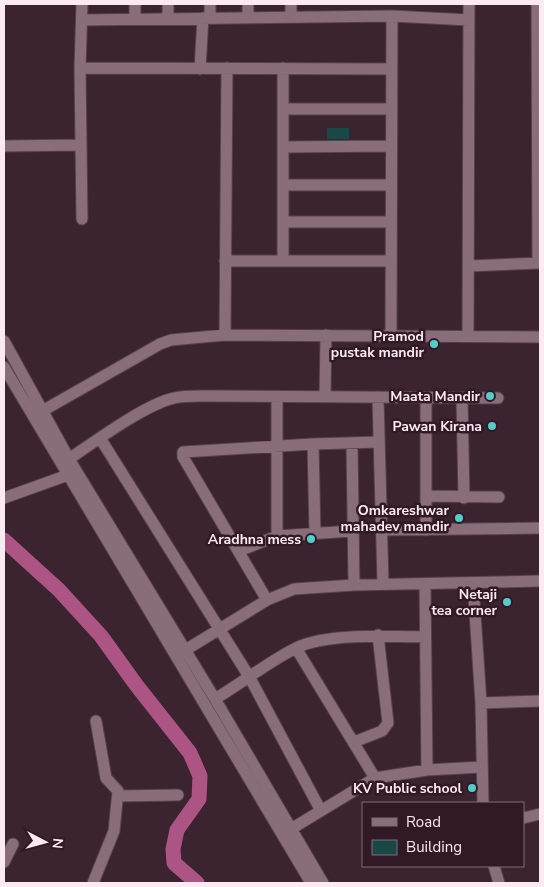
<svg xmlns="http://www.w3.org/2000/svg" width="544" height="887" font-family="'Nunito Sans',sans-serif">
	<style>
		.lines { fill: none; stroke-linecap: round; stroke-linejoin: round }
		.river { stroke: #ac5585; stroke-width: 15 }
		.building { fill: #194847 }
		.minor-casing { stroke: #55414c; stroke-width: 13 }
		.minor { stroke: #8a6d7b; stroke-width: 11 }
		.poi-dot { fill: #53cdca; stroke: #311926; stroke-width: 2 }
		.labels { text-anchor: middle; stroke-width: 5; stroke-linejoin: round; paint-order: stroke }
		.poi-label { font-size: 14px; font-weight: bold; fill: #fbeaf2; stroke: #311926; text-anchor: end }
	</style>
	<rect width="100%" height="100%" fill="#3b2330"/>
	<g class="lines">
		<path class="river" d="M4,540L59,590L101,636L137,686L190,753L200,776L199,799L177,830L173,849L174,863L197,883"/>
	</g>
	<path class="building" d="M327,128H349V139H327Z"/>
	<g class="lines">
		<g class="minor-casing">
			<path id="minor" d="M82,4L80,68L82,219
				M135,4V18
				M537,4L538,263
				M210,17V4
				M291,17V4
				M168,18V4
				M248,18V4
				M82,20L392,16L469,20
				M80,68L392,69
				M200,69L203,18
				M283,109H391
				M4,146L81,145
				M283,147L391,146
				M283,185H391
				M283,222H391
				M225,261H391
				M283,261V68
				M469,266L540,263
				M391,334L392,16
				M225,335L227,68
				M468,336L469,4
				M4,341L69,459L215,699L323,883
				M4,367L311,883
				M277,397V536
				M325,397L326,335
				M378,397L383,584
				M462,399L464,498
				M37,414L160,344L171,340L225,335L540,337
				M100,438L250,678L321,811
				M313,444L315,533
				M352,444L354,585
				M69,459C94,442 146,404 174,398C186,395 200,396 213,396L498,398
				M427,496L499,497
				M4,498L68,475
				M382,530L540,528
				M426,530V398
				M239,551L277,536L352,531
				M473,583L481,703L483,803
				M425,584L427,770
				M267,600L183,457V452L313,444L379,442
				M296,648L375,778
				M179,654L267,600L294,589L354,585L540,581
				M215,699C242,683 268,662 296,648C325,633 391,636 425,637
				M481,703L540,701
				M354,742L382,731L388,723L378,635
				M118,796L178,795
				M523,818L540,814
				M291,829L375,778L427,770L481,767
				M4,862L13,844
				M494,866L499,883
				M93,883L114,831L118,791L106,778L96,721"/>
		</g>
		<use href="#minor" class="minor"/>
	</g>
	<g class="poi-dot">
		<circle cx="434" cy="344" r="5"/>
		<circle cx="490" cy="396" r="5"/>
		<circle cx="492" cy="426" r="5"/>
		<circle cx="459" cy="518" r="5"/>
		<circle cx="311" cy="539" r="5"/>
		<circle cx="507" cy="602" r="5"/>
		<circle cx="472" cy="788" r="5"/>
	</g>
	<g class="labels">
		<g class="poi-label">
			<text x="424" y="341">Pramod<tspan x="424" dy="16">pustak mandir</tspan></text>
			<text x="480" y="401">Maata Mandir</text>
			<text x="482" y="431">Pawan Kirana</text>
			<text x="449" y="515">Omkareshwar<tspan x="449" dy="16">mahadev mandir</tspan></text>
			<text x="301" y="544">Aradhna mess</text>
			<text x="497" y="599">Netaji<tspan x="497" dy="16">tea corner</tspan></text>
			<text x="462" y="793">KV Public school</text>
		</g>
	</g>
	<rect width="544" height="887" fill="none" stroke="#fbeaf2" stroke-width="10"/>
	<rect x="362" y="802" width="162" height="65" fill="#311926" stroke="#826d78"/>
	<rect x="372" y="818" width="25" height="8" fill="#8a6d7b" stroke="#826d78"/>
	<text x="406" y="827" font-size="15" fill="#fbeaf2">Road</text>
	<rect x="372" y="840" width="25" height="15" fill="#194847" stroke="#826d78"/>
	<text x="406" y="852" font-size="15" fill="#fbeaf2">Building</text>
	<g transform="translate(45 842) rotate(96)" stroke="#311926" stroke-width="4" paint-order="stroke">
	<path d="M0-4L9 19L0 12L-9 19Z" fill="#fbeaf2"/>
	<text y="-8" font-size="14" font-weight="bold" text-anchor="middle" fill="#fbeaf2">N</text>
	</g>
</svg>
